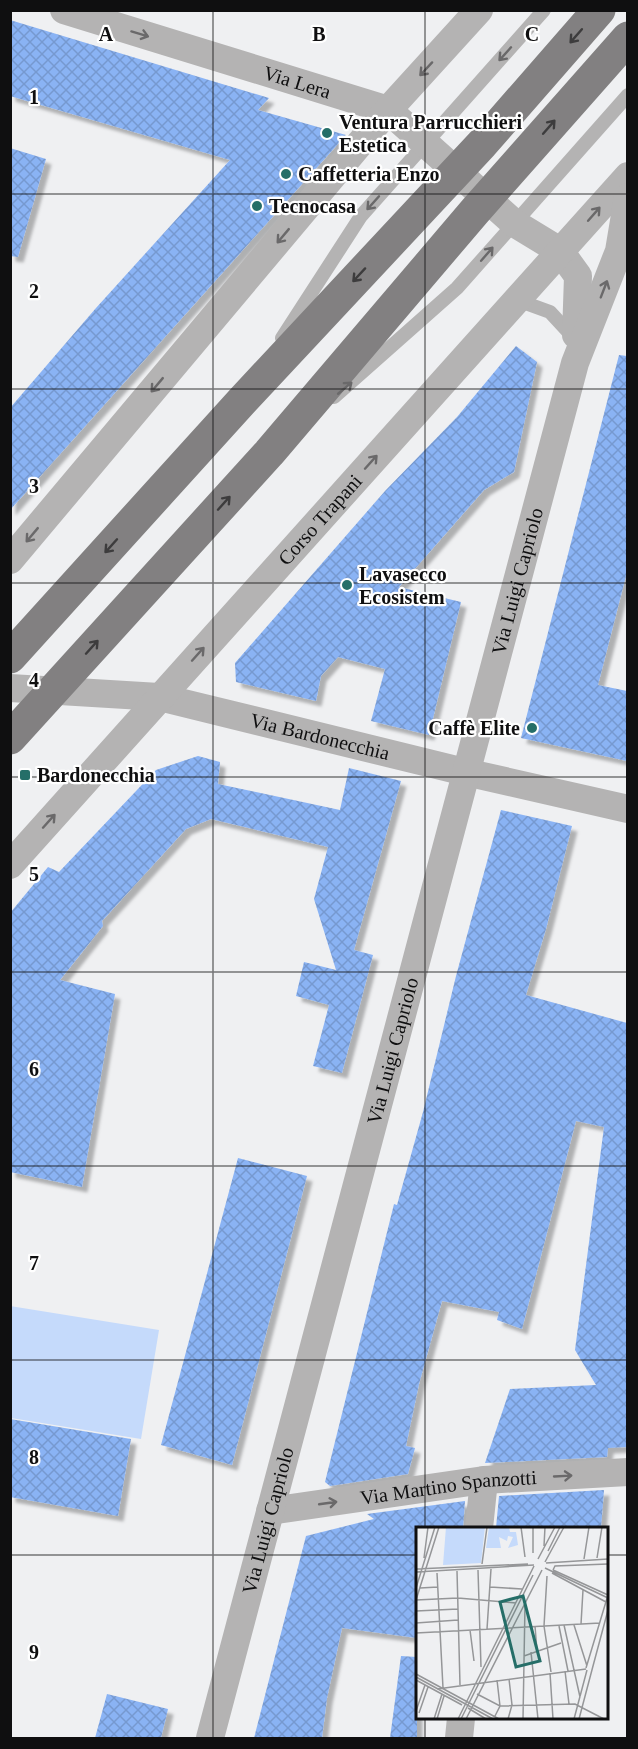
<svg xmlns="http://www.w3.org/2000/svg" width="638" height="1749" font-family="'Times New Roman',serif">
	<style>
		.grass { fill: #c5dafb }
		.building { fill: url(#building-cross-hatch); filter: url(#shadow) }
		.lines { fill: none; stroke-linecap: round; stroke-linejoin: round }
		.service { stroke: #b4b3b3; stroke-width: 14 }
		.minor { stroke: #b4b3b3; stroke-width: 28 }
		.primary { stroke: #828081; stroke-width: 33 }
		.oneway { stroke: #6a696a }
		.oneway2 { stroke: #3d3c3d }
		.grid { fill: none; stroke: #0f0f10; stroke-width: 1.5; stroke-opacity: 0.55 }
		.poi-dot { fill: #256e68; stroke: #fff; stroke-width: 2 }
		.labels { text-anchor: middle; stroke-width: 4.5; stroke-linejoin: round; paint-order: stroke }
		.street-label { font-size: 20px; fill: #0f0f10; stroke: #fff }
		.poi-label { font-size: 20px; font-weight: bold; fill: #0f0f10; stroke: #fff; text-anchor: start }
		.inset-road { fill: none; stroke: #959698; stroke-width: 1.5 }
		.view { fill: #256e68; fill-opacity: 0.15; stroke: #256e68; stroke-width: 3 }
		.inset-edge { fill: none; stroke: #0f0f10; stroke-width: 3 }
		.grid-label { font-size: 20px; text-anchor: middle; font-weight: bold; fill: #0f0f10; stroke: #fff; stroke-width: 4.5; stroke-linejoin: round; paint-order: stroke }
	</style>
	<defs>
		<pattern id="building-cross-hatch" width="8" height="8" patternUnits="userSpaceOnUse" patternTransform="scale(1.5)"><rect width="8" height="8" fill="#8ab3f4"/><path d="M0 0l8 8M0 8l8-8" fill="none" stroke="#7699d0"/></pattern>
		<filter id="shadow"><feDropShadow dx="5.5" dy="5.5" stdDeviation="1.5" flood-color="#0004"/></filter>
	</defs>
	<rect width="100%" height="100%" fill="#eff0f2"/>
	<path class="grass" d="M10,1306L159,1330L141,1439L11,1418Z"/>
	<path class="building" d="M10,20L269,98L258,110L346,135L10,510V408L96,308L230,160L10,96Z
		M10,148L46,159L18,257L10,256Z
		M516,346L537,362L514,472L484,490L399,587L461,602L429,735L371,721L385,669L338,657L321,676L316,701L236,682L235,663L385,491L457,417Z
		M619,355L627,356V572L598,685L627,691V761L521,738Z
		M198,756L220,762L218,784L340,810L349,768L401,781L354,950L373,955L342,1073L313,1066L329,1005L296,996L304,962L336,970L314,899L328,847L211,819L186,829L102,921L103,926L60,980L115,994L82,1187L10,1172V913L48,867L59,872L156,770Z
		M501,810L572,826L546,929L526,995L627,1023V1447L608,1448L607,1457L485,1463L510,1389L596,1385L575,1350L604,1127L576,1121L522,1329L497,1320L499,1312L442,1301L419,1384L406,1446L415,1448L408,1474L330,1486L325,1482L394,1204L397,1205L423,1112L456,976Z
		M238,1158L307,1176L232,1465L161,1445Z
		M10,1419L131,1439L118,1516L10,1497Z
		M604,1490L601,1528H496L499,1496Z
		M465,1501L463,1528H417V1638L342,1628L327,1698L322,1738H254L306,1536L374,1519L367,1514Z
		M401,1656L417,1657V1738H390Z
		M107,1694L168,1709L161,1738H95Z"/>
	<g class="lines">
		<path class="service" d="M517,300L550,312L574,338
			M282,338L361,216L544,10
			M334,397L457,288L628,95"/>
		<g class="minor">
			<path id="s1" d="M64,10L388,110L514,223L560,251L578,276L576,335"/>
			<path d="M10,560L388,110L479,10"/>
			<path id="s2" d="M10,688L159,697L465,772L628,809"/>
			<path id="s3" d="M10,865L628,176"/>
			<path id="s4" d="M270,1511L484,1480L628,1472"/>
			<path d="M479,1528L484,1480"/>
			<path id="s5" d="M210,1738L575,363L619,251L628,197"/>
			<path d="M459,1738L461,1718"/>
		</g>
		<path class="primary" d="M10,657L242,401L482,144L599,10
			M10,738L269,453L475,211L628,38"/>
	</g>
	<defs><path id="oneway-shaft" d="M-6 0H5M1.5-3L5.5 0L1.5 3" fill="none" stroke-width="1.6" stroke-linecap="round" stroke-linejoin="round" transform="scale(1.5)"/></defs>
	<g class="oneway">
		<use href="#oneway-shaft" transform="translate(140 34) rotate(17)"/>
		<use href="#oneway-shaft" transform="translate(505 54) rotate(132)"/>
		<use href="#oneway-shaft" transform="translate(426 69) rotate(133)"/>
		<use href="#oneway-shaft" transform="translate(373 203) rotate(132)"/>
		<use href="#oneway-shaft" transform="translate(594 214) rotate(-49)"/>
		<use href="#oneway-shaft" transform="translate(283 236) rotate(130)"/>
		<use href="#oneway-shaft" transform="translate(487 254) rotate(-49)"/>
		<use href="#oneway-shaft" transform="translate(604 289) rotate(-69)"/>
		<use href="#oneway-shaft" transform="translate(157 385) rotate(130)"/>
		<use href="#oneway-shaft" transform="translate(345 388) rotate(-40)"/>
		<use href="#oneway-shaft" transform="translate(371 462) rotate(-48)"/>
		<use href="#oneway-shaft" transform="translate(32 535) rotate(130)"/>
		<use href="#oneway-shaft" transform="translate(198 654) rotate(-48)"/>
		<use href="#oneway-shaft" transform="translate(49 821) rotate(-48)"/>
		<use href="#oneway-shaft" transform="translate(563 1476) rotate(-3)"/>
		<use href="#oneway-shaft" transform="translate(328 1503) rotate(-8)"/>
	</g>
	<g class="oneway2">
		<use href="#oneway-shaft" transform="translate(576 36) rotate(131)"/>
		<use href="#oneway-shaft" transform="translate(549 127) rotate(-49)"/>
		<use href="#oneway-shaft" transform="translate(359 275) rotate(133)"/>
		<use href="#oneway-shaft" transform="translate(224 503) rotate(-48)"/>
		<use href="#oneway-shaft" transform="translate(111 546) rotate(132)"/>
		<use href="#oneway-shaft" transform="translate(92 647) rotate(-48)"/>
	</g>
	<path class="grid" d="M213,10V1738M425,10V1528M10,194H628M10,389H628M10,583H628M10,777H628M10,972H628M10,1166H628M10,1360H628M10,1555H418M606,1555H628M425,1718V1738"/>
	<g class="poi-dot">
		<circle cx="327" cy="133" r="6"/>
		<circle cx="286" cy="174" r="6"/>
		<circle cx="257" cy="206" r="6"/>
		<circle cx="347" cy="585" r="6"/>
		<circle cx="532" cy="728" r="6"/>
		<rect x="19" y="769" width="12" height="12" rx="3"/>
	</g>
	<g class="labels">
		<g class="street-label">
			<text dy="7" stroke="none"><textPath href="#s1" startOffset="244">Via Lera</textPath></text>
			<text dy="7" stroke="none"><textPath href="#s3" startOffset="464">Corso Trapani</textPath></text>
			<text dy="7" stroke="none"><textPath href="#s5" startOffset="1197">Via Luigi Capriolo</textPath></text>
			<text dy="7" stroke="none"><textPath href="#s2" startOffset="315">Via Bardonecchia</textPath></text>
			<text dy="7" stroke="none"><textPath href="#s5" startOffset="711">Via Luigi Capriolo</textPath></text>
			<text dy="7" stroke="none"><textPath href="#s4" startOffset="180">Via Martino Spanzotti</textPath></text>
			<text dy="7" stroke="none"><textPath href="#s5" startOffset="225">Via Luigi Capriolo</textPath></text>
		</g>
		<g class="poi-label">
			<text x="339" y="129">Ventura Parrucchieri<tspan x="339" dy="23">Estetica</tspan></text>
			<text x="298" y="181">Caffetteria Enzo</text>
			<text x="269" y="213">Tecnocasa</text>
			<text x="359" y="581">Lavasecco<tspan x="359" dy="23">Ecosistem</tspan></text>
			<text x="520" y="735" text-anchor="end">Caffè Elite</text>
			<text x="37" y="782">Bardonecchia</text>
		</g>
	</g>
	<g transform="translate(416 1527)">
		<rect width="192" height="192" fill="#eff0f2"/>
		<path d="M30,0H69L65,36L27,38Z" fill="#c5dafb"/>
		<path d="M73,0H93L94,5H100L102,18L92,21L97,10L92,9L91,14L83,10L85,21H70Z" fill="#c5dafb"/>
		<path class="inset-road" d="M105,0L109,30M117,0V26M128,19L129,0M132,24L144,0M8,31L12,0M181,31L186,0M122,32L139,0M168,32L173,0M129,35L148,0M130,36L192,32M66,37L71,0M129,41L192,71M0,42L112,37M62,43L65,140M137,43L192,68M137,43L139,39L192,37M41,44L44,158M0,45L118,38M21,46L27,161M136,46L190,75M131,49L128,99L135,145M74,60L106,62M0,61L19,0M4,61L22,60M0,73L42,71L100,76M0,73L23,0M0,84L42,82M0,96L42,93M165,97L167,63M148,98L164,170M158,98L171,139M119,99L121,124M143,99L152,144M71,102L75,42M54,103L58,134M0,106L184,96M115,125L122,192M108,129L145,116M177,139L192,83M170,141L192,68M149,144L153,177M134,146L137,192M0,147L83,192M0,150L77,192M0,153L46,178M21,162L170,142M61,167L84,179L159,177L188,192M52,181L70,192M0,184L9,158M3,186L12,160M79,189L84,179L81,153M18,192L26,167M21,192L28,169M42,192L118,39M45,192L117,48M50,192L126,43M92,192L96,178L93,152M107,192L109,77M158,192L171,143M163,192L177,139"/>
		<path class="view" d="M107,69L124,134L100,140L84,75Z"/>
		<rect width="192" height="192" class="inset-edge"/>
	</g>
	<g class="grid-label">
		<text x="106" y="41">A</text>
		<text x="319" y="41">B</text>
		<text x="532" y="41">C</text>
		<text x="34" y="104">1</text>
		<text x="34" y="298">2</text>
		<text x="34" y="493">3</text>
		<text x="34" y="687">4</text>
		<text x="34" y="881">5</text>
		<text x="34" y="1076">6</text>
		<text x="34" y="1270">7</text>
		<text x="34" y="1464">8</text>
		<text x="34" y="1659">9</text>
	</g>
	<rect width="638" height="1749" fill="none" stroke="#0f0f10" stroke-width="24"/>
</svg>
